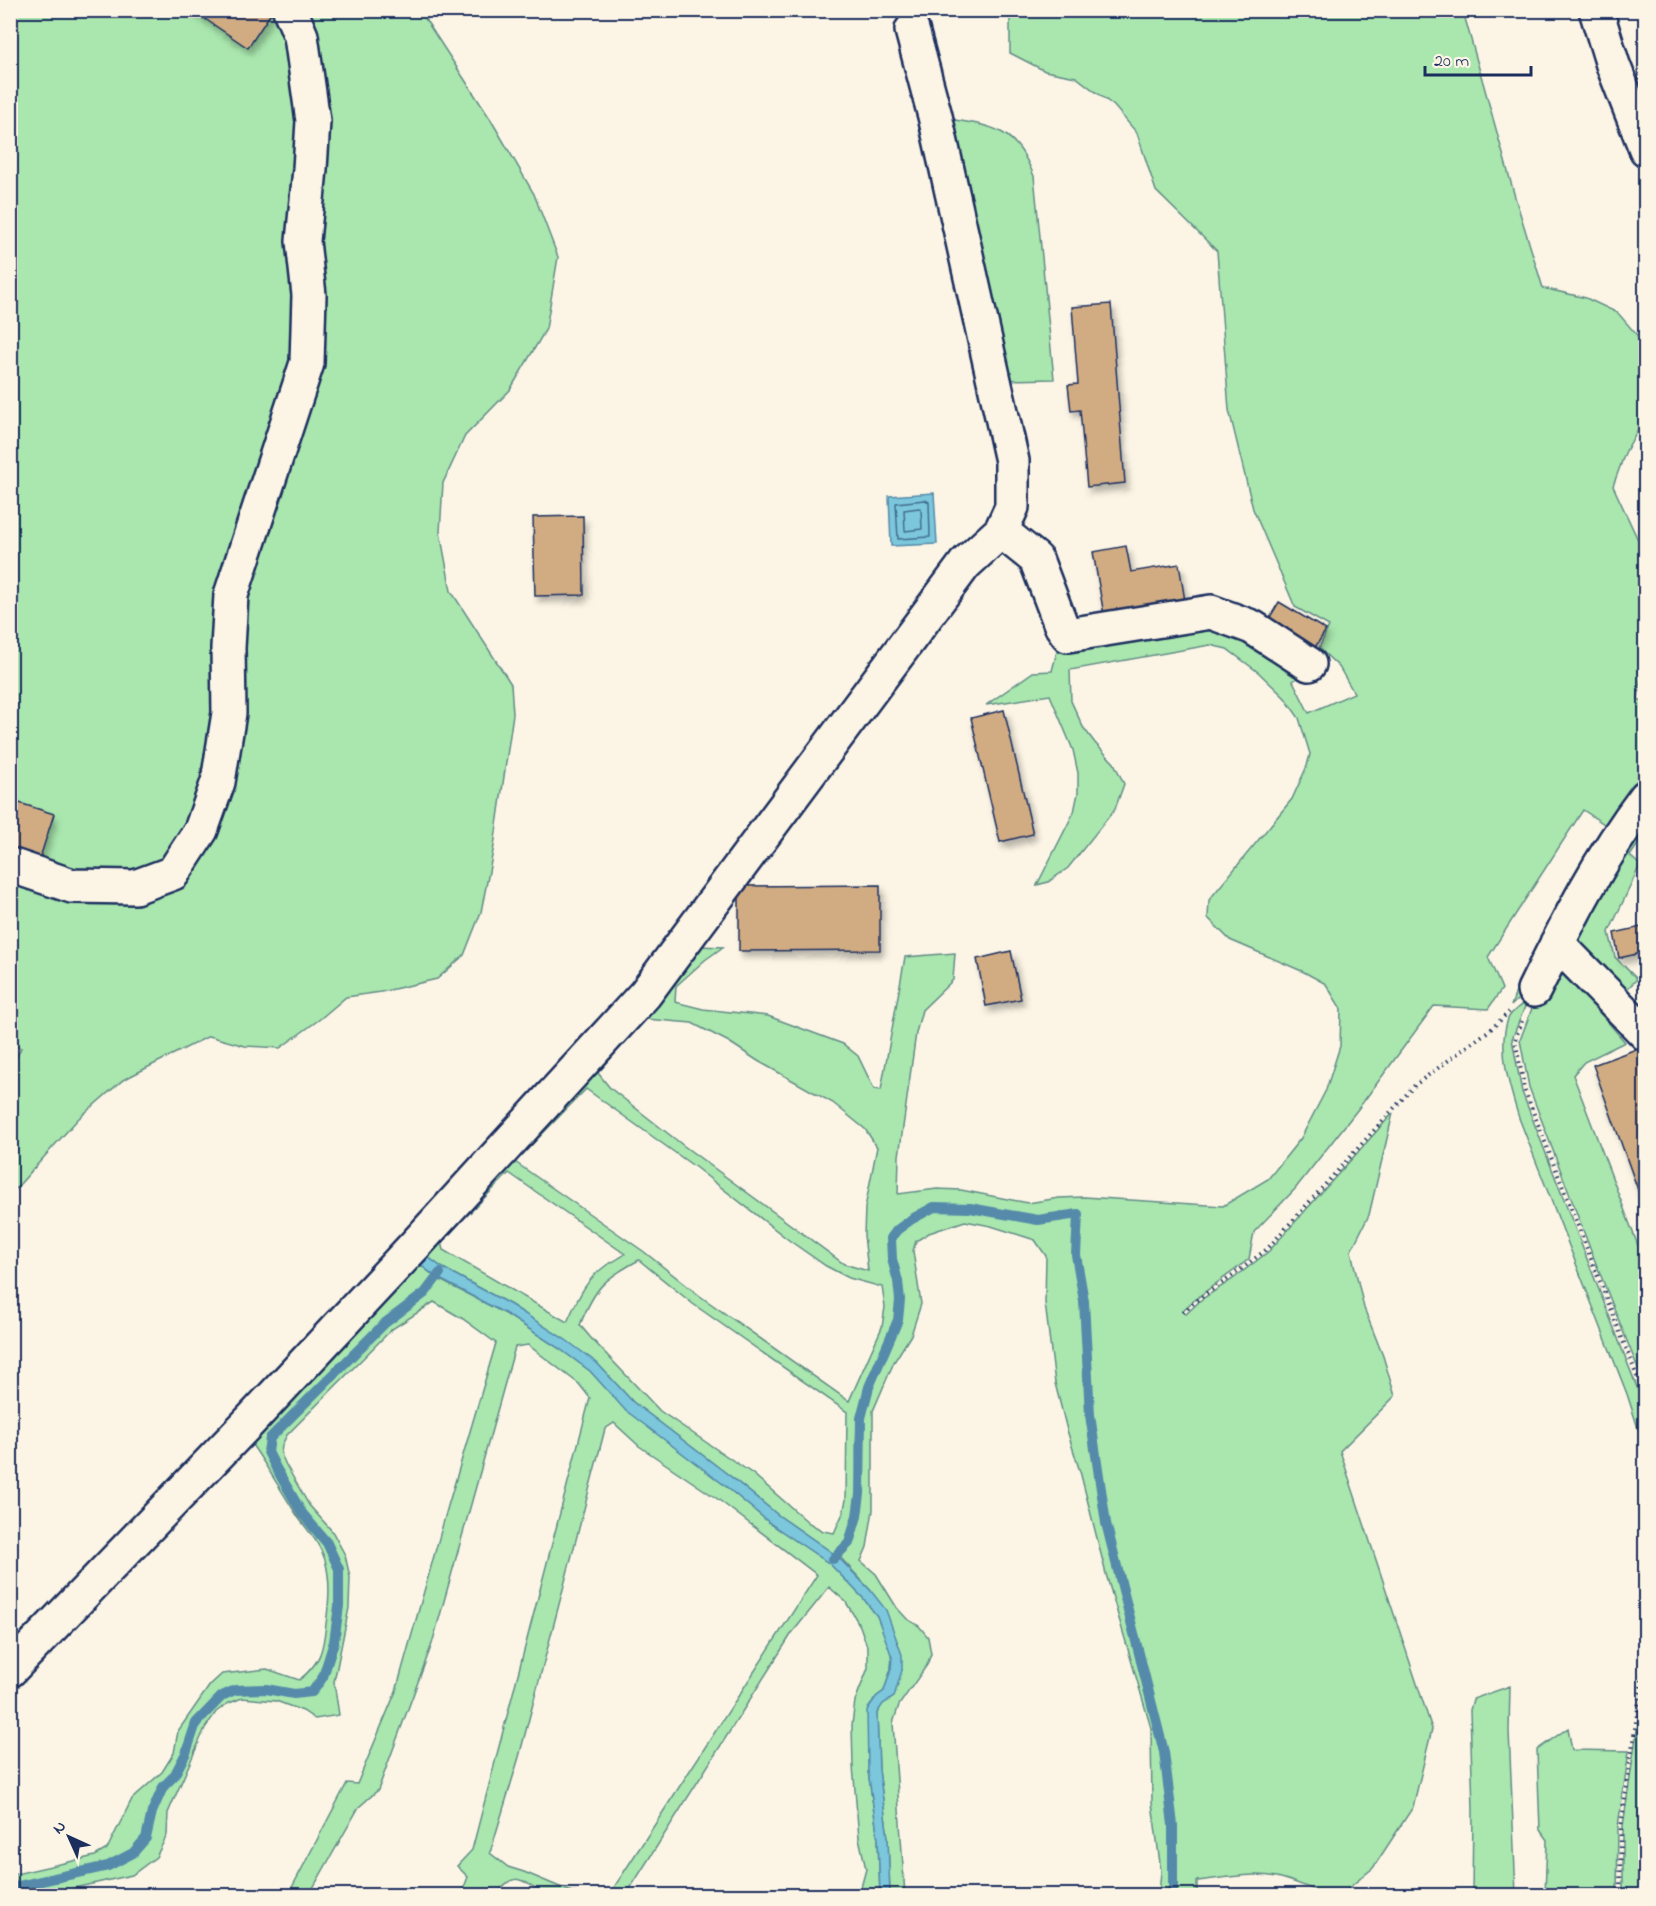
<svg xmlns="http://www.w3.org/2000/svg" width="1656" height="1906" font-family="'Indie Flower',sans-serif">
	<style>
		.green { fill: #a9e7ae; stroke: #628b86; stroke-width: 1.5; fill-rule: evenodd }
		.water { fill: #7cc7dc; stroke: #558aaa; stroke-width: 1.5 }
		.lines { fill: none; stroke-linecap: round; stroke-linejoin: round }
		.shore { stroke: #426c90; stroke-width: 1.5 }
		.stream { stroke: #558aaa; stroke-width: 10 }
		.building { fill: #d1ac83; stroke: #1b2f5e; stroke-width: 1.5; filter: url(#shadow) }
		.minor-casing { stroke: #1b2f5e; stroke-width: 38 }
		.path { stroke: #1b2f5e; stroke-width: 4; stroke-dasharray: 1.5 4.5; stroke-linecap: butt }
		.minor { stroke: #fcf5e5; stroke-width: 33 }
	</style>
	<defs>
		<filter id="shadow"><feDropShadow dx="3.5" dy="6" stdDeviation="3" flood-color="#0004"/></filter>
	</defs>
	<rect width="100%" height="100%" fill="#fcf5e5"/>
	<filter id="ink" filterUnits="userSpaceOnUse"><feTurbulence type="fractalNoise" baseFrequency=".0167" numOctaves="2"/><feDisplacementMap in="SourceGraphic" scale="12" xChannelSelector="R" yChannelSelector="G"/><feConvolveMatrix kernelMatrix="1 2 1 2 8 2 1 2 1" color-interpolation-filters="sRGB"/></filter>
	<g filter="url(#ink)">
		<path class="green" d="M11,11H285L296,38L304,296L213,781L169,869L134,882L11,859Z
			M296,11H420L491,120L534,194L558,257L546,329L510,390L465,436L443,483L440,532L451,591L511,684L513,714L494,846L481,912L464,955L437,979L381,992L346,997L320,1019L280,1048L245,1046L209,1036L123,1080L78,1119L11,1194V1069L21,1048L11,1045V870L136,892L205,833L233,648L312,364Z
			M1010,11H1463L1515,197L1543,288L1586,298L1618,313L1642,341L1645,353V416L1625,453L1613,486L1639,542L1645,566L1646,642L1638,699L1645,704V787L1527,990L1511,1006L1521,977L1539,942L1607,826L1583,810L1488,957L1502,989L1488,1009L1434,1006L1358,1109L1295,1189L1254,1232L1249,1259C1227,1277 1203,1291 1182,1311L1186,1314L1202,1299L1233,1279L1269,1251L1393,1113L1369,1215L1351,1251L1364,1308L1383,1356L1395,1396L1340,1451L1432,1729L1413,1807L1373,1868L1340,1895C1318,1895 1298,1881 1277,1877C1251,1872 1223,1878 1197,1881V1895H1176V1825L1166,1752L1108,1522L1093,1414L1086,1301L1079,1255L1080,1212L1038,1218L970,1205L933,1204L910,1217L895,1228L888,1237C889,1245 889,1253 890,1260C892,1274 897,1287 897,1301C897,1342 864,1377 858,1418C851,1466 869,1513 837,1556L778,1515L730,1476L633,1402L597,1363L511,1305L443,1268L425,1255L418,1263L434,1276L424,1292L383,1321L268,1437L265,1452L274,1469L300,1515L324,1544L337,1570L336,1606L331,1642L321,1676L310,1689L294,1691L267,1686L235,1687L221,1694L208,1705L194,1722L183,1752L171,1775L160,1786L149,1811L143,1836L131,1851L107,1863L11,1886V1875L95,1856L107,1849L132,1799L162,1772L174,1753L178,1731L210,1685L222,1674L267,1669L299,1680C321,1663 323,1650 326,1624C329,1602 331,1581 325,1560C320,1543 308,1531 298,1517C281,1491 266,1464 248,1439L698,946L723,947L705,960L676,986L675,1002L703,1009L768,1016L843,1044L858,1056L874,1089L881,1090L905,957L955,953L953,980L922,1010L916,1033L899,1156L898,1194L937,1189L961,1190L1028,1203L1059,1198L1084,1197L1223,1206L1268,1179L1301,1138L1326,1090L1340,1046L1341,1009L1326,984L1304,972L1230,940L1208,918L1209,900L1292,799L1307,766L1310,754L1299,718L1285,698L1258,672L1227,649L1210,645L1070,670L1071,701L1083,727L1095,743L1114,763L1124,784L1115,809L1068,868L1048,882L1037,885L1074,812L1078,793V773L1073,750L1050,695L986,705L1033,672L1052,671L1057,651L1224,621L1302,675L1293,681L1309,713L1354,693L1339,667L1319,648L1329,626L1295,607L1253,509L1229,410L1217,251L1156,191L1137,133L1114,106L1076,77L1045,71L1010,53ZM645,1019L692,1023L729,1042L758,1061L833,1103L865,1129L877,1147L865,1208L864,1235L868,1271L844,1264L684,1146L610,1088L598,1073ZM586,1089L695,1167L790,1241L826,1266L849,1278L882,1287L885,1307L882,1327L849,1401L700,1296L643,1251L515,1162ZM509,1173L625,1254C619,1259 611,1262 604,1267C585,1280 577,1301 567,1322L443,1250L441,1242ZM639,1260L693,1304L847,1412L846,1500L843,1513L834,1533L823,1531L809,1523L753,1474L660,1411L590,1337L580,1325C595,1287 604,1279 639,1260Z
			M948,119C996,126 1015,129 1034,176L1054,379L1003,380Z
			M1645,814V834L1630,856L1640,865L1609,932L1615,957L1637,979L1620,996L1569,941Z
			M1557,963L1625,1042L1584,1062L1573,1075L1645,1264V1386L1591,1251L1529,1087L1520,1040L1537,995Z
			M1528,999L1512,1039L1522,1092L1645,1408V1450L1627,1394L1519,1118C1510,1089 1497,1049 1508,1019C1510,1012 1522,1005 1528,999Z
			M934,1209L969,1211L1038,1223L1075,1217L1073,1255L1081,1302L1087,1415L1103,1523L1161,1753L1170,1825V1895H1159L1161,1871L1152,1803L1151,1728L1106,1574L1081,1475L1067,1430L1055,1383L1045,1303L1046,1256L1035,1240L991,1226L965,1221L929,1233L916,1241L913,1251L921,1304L911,1335L894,1362L873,1411V1510L867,1547L861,1561L876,1574L897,1608L907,1619L919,1626L928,1637L931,1654L927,1665L899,1705L893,1723L905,1895H890L888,1838L879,1770L877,1713L902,1670L871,1591L840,1557L852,1545L860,1517L863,1494V1418L872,1388L901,1320L902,1300L901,1280L895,1258L894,1239C904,1225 919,1217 934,1209Z
			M438,1279L506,1314L560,1349L590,1371L626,1410L723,1484L771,1524L830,1564L863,1598L877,1616L886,1637L892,1657L891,1669L884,1691L876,1697L868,1771L878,1839L880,1895H859L866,1869L859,1838L853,1766L852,1725L855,1701L868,1668V1649L860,1626L846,1602L829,1587L792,1633L626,1895H609L817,1575L719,1500L639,1446L614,1423L605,1429L519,1757L490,1853L508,1867L524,1872L579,1895C571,1895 558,1898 550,1895C527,1889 518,1863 496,1895H461L468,1877L457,1866L472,1850L590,1398L579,1384L528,1345L515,1347L432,1644L378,1790L359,1807L309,1895H288L347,1783L357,1784L396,1691L448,1506L496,1343L463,1319L434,1302L392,1329L287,1435L282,1445L281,1454L286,1465L309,1505L332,1531L345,1555L350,1577L349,1608L334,1682L339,1715L315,1719L303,1711L276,1701L242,1698L227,1704L216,1712L205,1728L168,1813L167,1835L156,1857L132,1875L43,1895H11L10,1891L109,1868L135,1855L148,1839L154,1813L165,1789L176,1778L188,1754L198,1724L211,1709L224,1698L236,1693L266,1691L294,1696L313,1694L326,1679L336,1643L342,1607V1568L329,1541L305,1512L279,1467L271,1452L273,1440L387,1325L427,1295Z
			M1645,1675V1895H1623V1826Z
			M1510,1686L1509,1731L1516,1895H1472L1473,1810L1470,1710L1473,1699Z
			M1568,1728L1572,1750L1629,1751L1618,1826L1617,1895H1545L1547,1840L1540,1830L1537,1750Z"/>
		<path class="water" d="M934,493L937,544L891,546L889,496Z
			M425,1255L443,1268L511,1305L566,1340L597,1363L633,1402L730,1476L778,1515L837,1556L871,1591L886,1610L902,1655V1670L894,1697L883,1704L877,1713L879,1770L888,1838L890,1895H880L878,1839L868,1771L867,1710L876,1697L884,1691L891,1669L892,1657L877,1616L863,1598L830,1564L771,1524L723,1484L625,1410L590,1371L560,1349L506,1314L436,1277L418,1263Z"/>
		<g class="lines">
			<path class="shore" d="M925,500L929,502L930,537L898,539L896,503Z
				M919,508L921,510L922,529L905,531L904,510Z"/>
			<path class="stream" d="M833,1559L849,1543L857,1516L860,1494L861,1418L869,1387L898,1320L900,1300L898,1281L892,1259L891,1238L897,1230L912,1219L934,1207L970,1208L1038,1220L1078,1214L1076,1255L1084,1301L1090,1415L1106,1523L1164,1752L1173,1825V1896
				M10,1888L108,1866L133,1853L146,1838L152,1812L163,1787L174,1776L186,1753L196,1723L222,1696L235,1690L266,1689L294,1694L312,1692L323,1677L334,1642L339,1606V1569L327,1543L302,1513L276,1468L268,1452L270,1438L385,1323L425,1293L440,1273"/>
		</g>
		<path class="building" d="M192,10H273L248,48Z
			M1111,304L1125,483L1087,487L1080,410L1071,411L1068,385L1078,384L1072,307Z
			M583,516L584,595L535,596L533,517Z
			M1126,546L1131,572L1179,564L1185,601L1104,615L1093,552Z
			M1279,602L1326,630L1314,649L1267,622Z
			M1004,710L1033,834L1000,842L971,718Z
			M10,800L54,814L38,864L10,855Z
			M880,885V950L739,951V886Z
			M1646,926V952L1619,958L1614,933Z
			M1011,951L1021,999L986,1006L977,959Z
			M1639,1048L1646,1067V1200L1642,1201L1593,1065Z"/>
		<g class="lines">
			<g class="minor-casing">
				<path id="minor" d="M1596,10L1613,65L1646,149
					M1001,531L1036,559L1061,625L1068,635L1211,612L1252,627L1309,664
					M10,865L72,886L135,887L173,873L201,830L218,782L229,713L228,648L231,595L307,363L309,295L303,241L310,169L313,121L301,36L290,10
					M1557,943L1646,1034
					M1534,990C1568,921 1599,859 1646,797
					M10,1670L251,1420L416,1244L645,994L965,564L1001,531L1012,507V461L935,116L912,30"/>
			</g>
			<path class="path" d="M1522,1021L1515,1040L1525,1091L1646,1399
				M1183,1312L1201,1297L1231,1277L1267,1249L1415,1085L1491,1029L1509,1012
				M1620,1896L1621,1826L1643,1673L1642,1606L1646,1586"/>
			<use href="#minor" class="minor"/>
		</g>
	</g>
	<rect width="1656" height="1906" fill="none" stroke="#fcf5e5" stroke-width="36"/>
	<rect x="18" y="18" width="1620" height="1870" fill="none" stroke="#1b2f5e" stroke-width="2" filter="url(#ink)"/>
	<g transform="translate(69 1837) rotate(315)" stroke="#fcf5e5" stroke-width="4.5" paint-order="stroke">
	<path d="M0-4.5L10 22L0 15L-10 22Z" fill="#1b2f5e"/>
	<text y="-9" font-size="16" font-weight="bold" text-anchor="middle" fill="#1b2f5e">N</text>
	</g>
	<path d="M1425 66v9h106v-9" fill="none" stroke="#1b2f5e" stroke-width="3"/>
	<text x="1434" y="66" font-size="18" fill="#1b2f5e" stroke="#fcf5e5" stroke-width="4.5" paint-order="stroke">20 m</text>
</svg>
